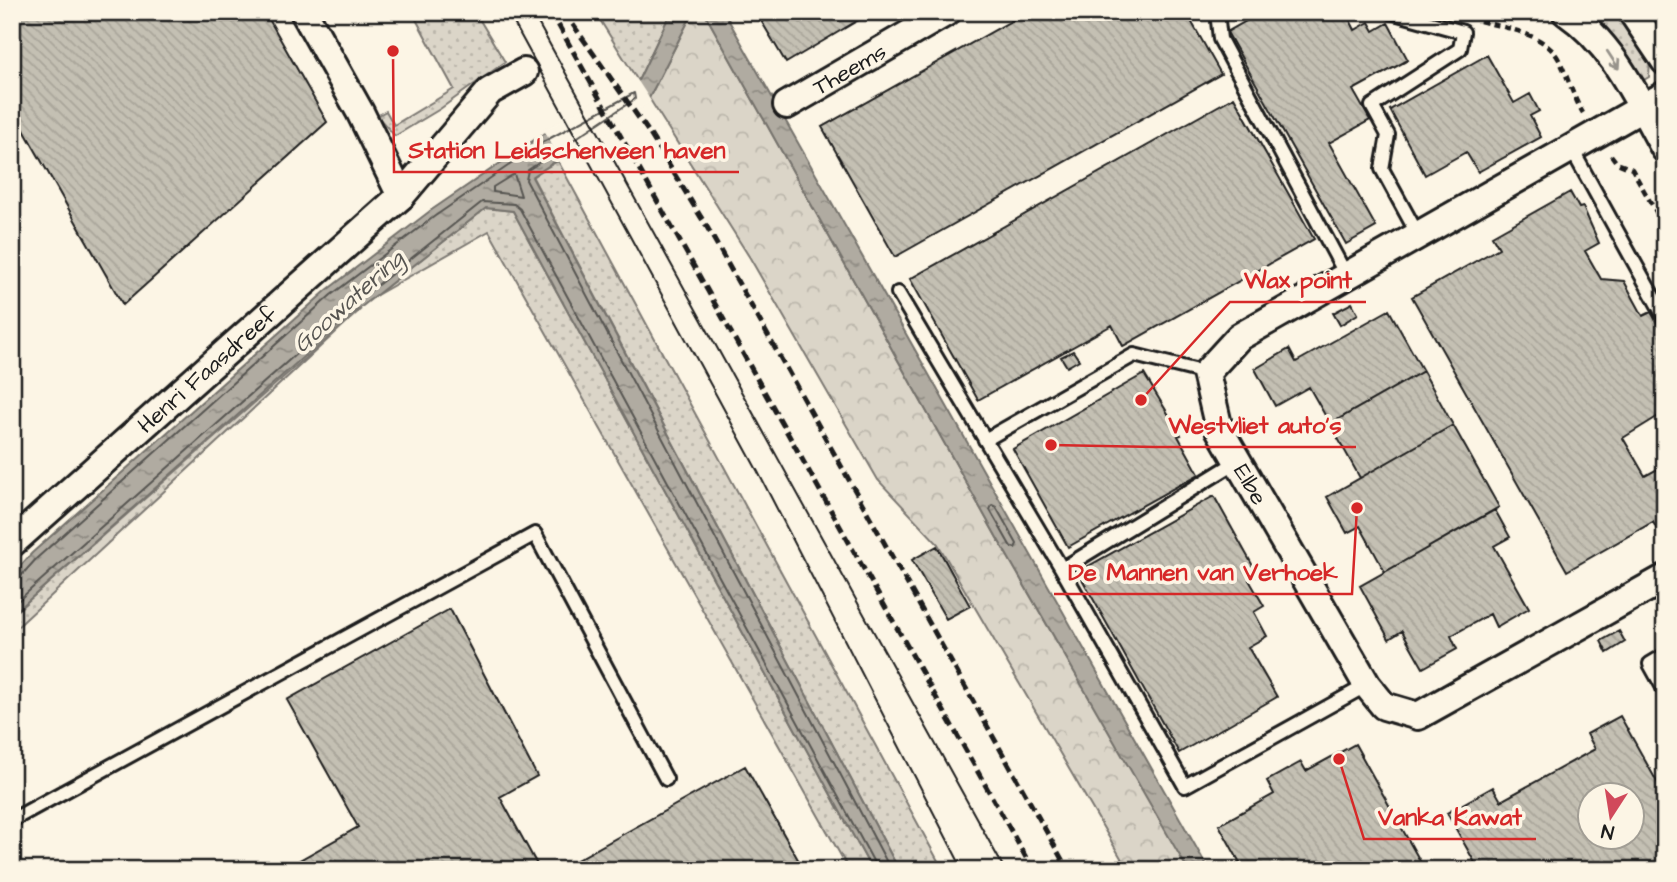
<svg xmlns="http://www.w3.org/2000/svg" width="1677" height="882" font-family="'Architects Daughter',sans-serif">
	<style>
		.grass { fill: url(#grass-dots); stroke: #7c7872; stroke-width: 2 }
		.forest { fill: url(#forest-crowns); stroke: #7c7872; stroke-width: 2 }
		.water { fill: url(#water-ripples); stroke: #75726c; stroke-width: 2 }
		.pier { fill: #fcf5e5 }
		.lines { fill: none; stroke-linecap: round; stroke-linejoin: round }
		.shore { stroke: #575551; stroke-width: 2 }
		.building { fill: url(#building-back-hatch); stroke: #1c1c1c; stroke-width: 2; fill-rule: evenodd }
		.service-casing { stroke: #1c1c1c; stroke-width: 18 }
		.minor-casing { stroke: #1c1c1c; stroke-width: 32 }
		.path { stroke: #1c1c1c; stroke-width: 4.5; stroke-dasharray: 7 5; stroke-linecap: butt }
		.service { stroke: #fcf5e5; stroke-width: 12 }
		.minor { stroke: #fcf5e5; stroke-width: 26 }
		.tram { stroke: #1c1c1c; stroke-width: 2 }
		.rail { stroke: #1c1c1c; stroke-width: 5; stroke-dasharray: 10 5; stroke-linecap: butt }
		.oneway { stroke: #97938b }
		.labels { text-anchor: middle; stroke-width: 7; stroke-linejoin: round; paint-order: stroke }
		.street-label { font-size: 23px; fill: #1c1c1c; stroke: #fcf5e5 }
		.water-label { font-size: 24px; font-style: italic; fill: #575551; stroke: #fcf5e5 }
		.leader { fill: none; stroke: #d62828; stroke-width: 2.5 }
		.callout-dot { fill: #d62828; stroke: #fcf5e5; stroke-width: 2.5 }
		.callout-label { font-size: 24px; text-anchor: middle; font-weight: bold; fill: #d62828; stroke: #fcf5e5; stroke-width: 7; stroke-linejoin: round; paint-order: stroke }
	</style>
	<defs>
		<pattern id="grass-dots" width="8" height="8" patternUnits="userSpaceOnUse" patternTransform="scale(1.75)"><rect width="8" height="8" fill="#dbd5c8"/><path d="M2 2h.1M6 6h.1" fill="none" stroke="#bbb6ab" stroke-width="1.8" stroke-linecap="round"/></pattern>
		<pattern id="forest-crowns" width="20" height="18" patternUnits="userSpaceOnUse" patternTransform="scale(1.75)"><rect width="20" height="18" fill="#dbd5c8"/><path d="M2 6a3 3 0 1 1 6 0M12 15a3 3 0 1 1 6 0" fill="none" stroke="#bbb6ab"/></pattern>
		<pattern id="water-ripples" width="26" height="14" patternUnits="userSpaceOnUse" patternTransform="scale(1.75)"><rect width="26" height="14" fill="#b0aba1"/><path d="M2 4q2-2 4 0t4 0M15 11q2-2 4 0t4 0" fill="none" stroke="#8e8a82"/></pattern>
		<pattern id="building-back-hatch" width="6" height="6" patternUnits="userSpaceOnUse" patternTransform="scale(1.75)"><rect width="6" height="6" fill="#c4c0b3"/><path d="M-1 5l2 2M0 0l6 6M5-1l2 2" fill="none" stroke="#a8a499"/></pattern>
	</defs>
	<rect width="100%" height="100%" fill="#fcf5e5"/>
	<filter id="ink" filterUnits="userSpaceOnUse"><feTurbulence type="fractalNoise" baseFrequency=".0143" numOctaves="2"/><feDisplacementMap in="SourceGraphic" scale="14" xChannelSelector="R" yChannelSelector="G"/><feConvolveMatrix kernelMatrix="1 2 1 2 8 2 1 2 1" color-interpolation-filters="sRGB"/></filter>
	<g filter="url(#ink)">
		<path class="grass" d="M412,12H475L505,62L440,109L395,136L377,116L386,111L394,125L454,89Z
			M595,12H671L638,81Z
			M1581,12H1621L1650,61L1649,77L1642,81Z
			M558,161L943,870H899L532,176Z
			M486,208L513,211L872,870H849L489,231L375,296Z
			M361,309L12,632V615Z"/>
		<path class="forest" d="M693,12H704L996,536L1189,870H1128L938,544L878,480L750,258L649,98Z"/>
		<path class="water" d="M671,12H693L649,98L532,177L899,870H872L513,211L486,208L345,320L12,615V575L32,553L327,290L430,211L540,136L638,81Z
			M704,12H724L1209,870H1188L996,536Z"/>
		<path class="pier" d="M636,78L651,101L561,163L544,130Z"/>
		<g class="lines">
			<path class="shore" d="M514,174L521,196L493,192V187Z
				M992,505L996,507L1017,544L1015,548L1011,547L990,510Z
				M12,579L20,577L37,558L331,295L435,216L543,142L634,93L635,99L528,170L526,180L891,870
				M12,606L340,315L482,202L514,204L520,209L878,870"/>
		</g>
		<path class="building" d="M12,12H265L327,122L123,305L12,109Z
			M756,12H872L786,63Z
			M1186,12L1221,74L895,257L822,127L1027,12Z
			M1262,12H1346L1355,30L1369,22L1374,31L1388,23L1408,60L1353,90L1370,120L1329,143L1376,227L1346,244L1227,32Z
			M1487,55L1514,103L1530,94L1539,111L1530,116L1541,137L1478,172L1466,152L1425,175L1390,110Z
			M1234,97L1314,239L1123,346L1112,325L978,400L910,279Z
			M1570,192L1579,208L1583,207L1599,243L1585,251L1601,279L1624,281L1643,316L1651,312L1665,337V412L1623,438L1645,476L1665,465V532L1660,535L1653,522L1567,571L1412,297L1499,248L1492,236Z
			M1352,303L1358,314L1340,325L1333,313Z
			M1389,310L1423,371L1330,424L1309,387L1275,406L1255,369L1289,349L1296,362Z
			M1073,351L1079,360L1067,367L1061,357Z
			M1423,371L1453,425L1360,478L1330,424Z
			M1144,374L1181,435L1178,436L1199,474L1068,547L1013,449Z
			M1453,425L1499,507L1385,572L1360,526L1347,533L1327,497Z
			M1214,496L1258,575L1249,580L1264,606L1254,612L1267,636L1248,647L1277,697L1179,753L1078,572Z
			M1495,510L1510,537L1494,546L1529,608L1496,627L1490,614L1451,636L1457,649L1423,668L1402,631L1389,639L1360,586Z
			M937,546L970,606L946,619L912,560Z
			M450,609L537,776L500,797L540,870H282L358,827L287,700Z
			M1619,631L1625,642L1607,653L1601,641Z
			M1620,716L1665,796V870H1479L1447,813L1493,787L1501,801L1595,749L1587,734ZM1590,794H1632V836H1590Z
			M1355,744L1425,870H1244L1219,825L1274,794L1267,781L1301,762L1306,771Z
			M745,766L804,870H559Z"/>
		<g class="lines">
			<g class="service-casing">
				<path id="service" d="M1217,12L1220,39L1346,275
					M1391,12L1463,32L1460,49L1372,106L1388,135L1382,169L1418,235
					M1571,148L1665,318
					M898,293L1062,569
					M985,440L1134,355L1206,373
					M1238,461L1062,569L1185,786L1367,685
					M1665,655L1650,664L1665,691
					M12,820L535,534L666,779"/>
			</g>
			<g class="minor-casing">
				<g id="minor">
					<path d="M304,12L360,112L401,196"/>
					<path d="M1566,12C1614,45 1637,99 1665,149"/>
					<path d="M1632,12L1665,61"/>
					<path id="s1" d="M1665,95L1239,337L1206,373L1219,429L1367,685L1384,706L1418,716L1665,578"/>
					<path id="s2" d="M787,105L947,12"/>
					<path id="s3" d="M12,543L401,196L490,91L524,72"/>
				</g>
			</g>
			<path class="path" d="M607,14L609,12
				M1480,21C1505,28 1543,33 1558,58C1568,76 1572,95 1583,113
				M1611,155L1617,163L1632,169L1665,228"/>
			<use href="#service" class="service"/>
			<use href="#minor" class="minor"/>
			<path class="tram" d="M508,12L757,470L963,870
				M532,12L1005,870"/>
			<path class="rail" d="M551,12L1033,870
				M564,12L648,131L707,227L1068,870"/>
		</g>
		<defs><path id="oneway-shaft" d="M-6 0H5M1.5-3L5.5 0L1.5 3" fill="none" stroke-width="1.6" stroke-linecap="round" stroke-linejoin="round" transform="scale(1.75)"/></defs>
		<use class="oneway" href="#oneway-shaft" transform="translate(1613 60) rotate(57)"/>
	</g>
	<g class="labels">
		<g class="street-label">
			<text dy="8" stroke="none"><textPath href="#s2" startOffset="72">Theems</textPath></text>
			<text dy="8" stroke="none"><textPath href="#s3" startOffset="261">Henri Faasdreef</textPath></text>
			<text dy="8" stroke="none"><textPath href="#s1" startOffset="660">Elbe</textPath></text>
		</g>
		<g class="water-label">
			<text transform="translate(348 301) rotate(-42)" y="8">Goowatering</text>
		</g>
	</g>
	<path class="leader" d="M393 51L394 172H739M1141 400L1230 302H1366M1051 445L1155 447H1356M1357 508L1352 594H1054M1339 759L1364 839H1536"/>
	<g class="callout-dot">
		<circle cx="393" cy="51" r="7"/>
		<circle cx="1141" cy="400" r="7"/>
		<circle cx="1051" cy="445" r="7"/>
		<circle cx="1357" cy="508" r="7"/>
		<circle cx="1339" cy="759" r="7"/>
	</g>
	<g class="callout-label">
		<text x="567" y="158">Station Leidschenveen haven</text>
		<text x="1298" y="288">Wax point</text>
		<text x="1255" y="433">Westvliet auto's</text>
		<text x="1203" y="580">De Mannen van Verhoek</text>
		<text x="1450" y="825">Vanka Kawat</text>
	</g>
	<rect width="1677" height="882" fill="none" stroke="#fcf5e5" stroke-width="42"/>
	<rect x="21" y="21" width="1635" height="840" fill="none" stroke="#1c1c1c" stroke-width="2.5" filter="url(#ink)"/>
	<g transform="translate(1611 816) rotate(192)"><circle r="33" fill="#fcf5e5" stroke="#a29e95" stroke-width="2"/>
	<path d="M0-5L12 26L0 18L-12 26Z" fill="#d1495b"/>
	<text y="-10" font-size="19" font-weight="bold" text-anchor="middle" fill="#1c1c1c">N</text>
	</g>
</svg>
